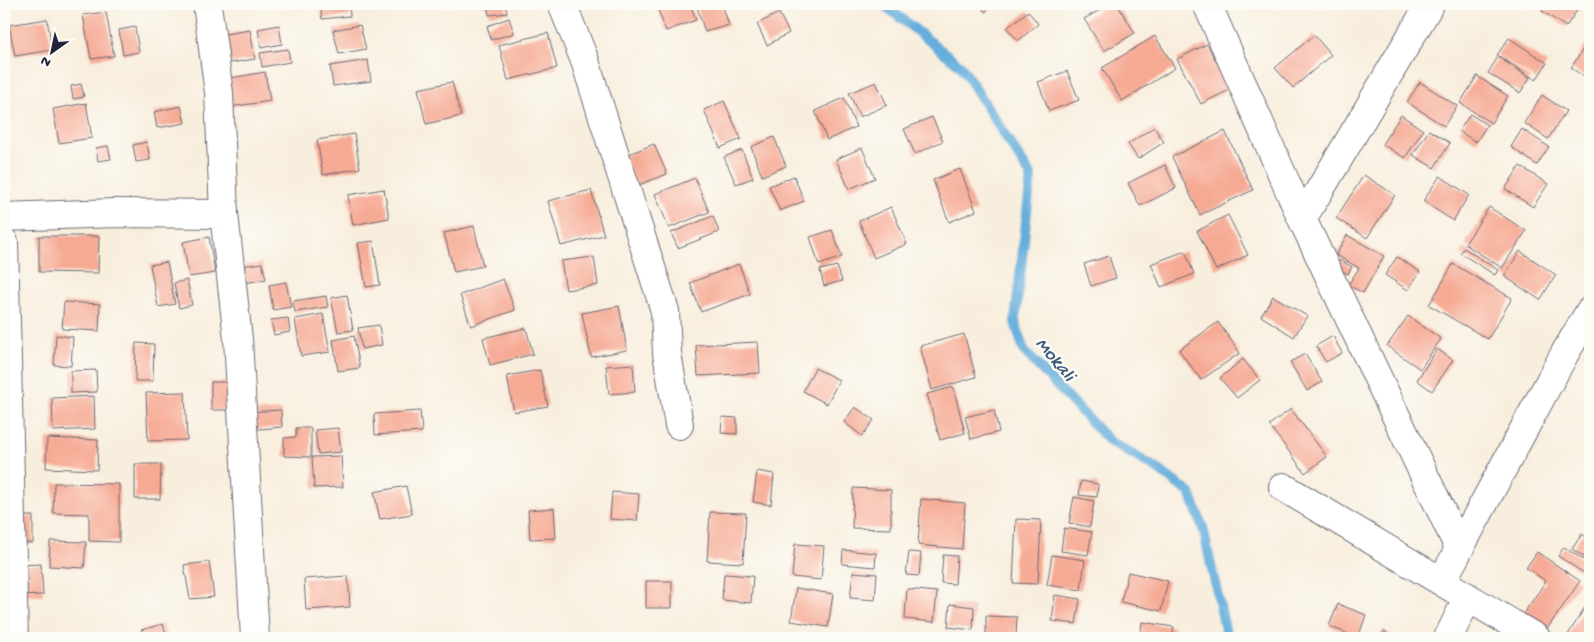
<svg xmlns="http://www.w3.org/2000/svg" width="1594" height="642" font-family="'Gochi Hand',sans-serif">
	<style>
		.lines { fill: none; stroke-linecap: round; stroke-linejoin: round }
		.stream { stroke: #65aedc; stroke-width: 10 }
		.building { fill: #f6aa94 }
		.minor-casing { stroke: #6d6974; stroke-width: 30 }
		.minor { stroke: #fff; stroke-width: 28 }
		.labels { text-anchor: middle; stroke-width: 5; stroke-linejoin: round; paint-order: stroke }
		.water-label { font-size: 19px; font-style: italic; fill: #3d5a7b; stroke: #fdfcf7 }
	</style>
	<rect width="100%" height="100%" fill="#fdfcf7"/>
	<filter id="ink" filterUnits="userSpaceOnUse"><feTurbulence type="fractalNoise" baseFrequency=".02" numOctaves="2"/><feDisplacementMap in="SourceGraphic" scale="10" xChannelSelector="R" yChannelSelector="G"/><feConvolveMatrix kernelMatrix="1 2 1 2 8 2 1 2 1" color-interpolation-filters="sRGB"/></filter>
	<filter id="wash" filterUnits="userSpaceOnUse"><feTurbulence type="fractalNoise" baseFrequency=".0096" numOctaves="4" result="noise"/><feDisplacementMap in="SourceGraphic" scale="20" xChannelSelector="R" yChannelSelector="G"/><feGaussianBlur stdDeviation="1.12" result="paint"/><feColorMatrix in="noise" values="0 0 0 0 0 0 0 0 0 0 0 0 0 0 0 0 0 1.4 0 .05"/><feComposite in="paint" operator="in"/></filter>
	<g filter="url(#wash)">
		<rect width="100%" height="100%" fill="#f8eedd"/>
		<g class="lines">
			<path class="stream" d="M883,4L961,66L1031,176L1015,322L1024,351L1109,441L1156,468L1190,493L1203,528L1227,638"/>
		</g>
		<g id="blocks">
			<path class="building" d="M320,4H349L350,16L322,19Z
				M487,4H505L507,13L489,15Z
				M664,4H690L696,20L666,31L657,7Z
				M696,4H722L729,25L705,32Z
				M979,4H996L985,12Z
				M1110,4H1117L1135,33L1104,51L1084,19Z
				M1547,4H1581L1566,27L1542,11Z
				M1028,11L1038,24L1018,41L1007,28Z
				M106,12L114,56L91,59L83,15Z
				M779,13L789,33L767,45L757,24Z
				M509,18L514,33L491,40L487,26Z
				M47,19L52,50L15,56L9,25Z
				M279,25L282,44L261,48L258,29Z
				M360,25L366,49L339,54L333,30Z
				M135,27L139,52L123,55L119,30Z
				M250,30L255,59L224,64L219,35Z
				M548,33L557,68L508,80L499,45Z
				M1314,35L1331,55L1293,88L1275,68Z
				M1155,36L1175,68L1122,101L1102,68Z
				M1509,38L1547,63L1536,80L1497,55Z
				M1588,41L1590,42V72L1586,78L1571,68Z
				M1207,44L1231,89L1201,104L1177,59Z
				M288,49L290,62L262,67L260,53Z
				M1498,57L1530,78L1520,93L1488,73Z
				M368,60L371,81L333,86L330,66Z
				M1067,71L1079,100L1049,111L1038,82Z
				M265,72L270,101L230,107L225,79Z
				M1477,76L1508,96L1491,123L1460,103Z
				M452,82L461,116L426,124L418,89Z
				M876,82L887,105L860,117L849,93Z
				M1420,82L1457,106L1444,126L1407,102Z
				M81,84L84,97L73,99L71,86Z
				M1542,95L1566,111L1548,139L1524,123Z
				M844,98L856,127L827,140L815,111Z
				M724,101L741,139L720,148L704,110Z
				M86,103L92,138L59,143L53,109Z
				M181,106L185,123L157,128L154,112Z
				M1470,114L1487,125L1476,142L1459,131Z
				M1401,115L1423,130L1405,158L1382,144Z
				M932,117L943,141L915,154L904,129Z
				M1154,127L1164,142L1138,159L1128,144Z
				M1522,129L1549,147L1537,165L1511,147Z
				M1429,130L1450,143L1434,168L1413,155Z
				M1225,131L1253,190L1200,215L1172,157Z
				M354,134L360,168L323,175L317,140Z
				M774,137L786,166L762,176L751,147Z
				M147,142L150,160L136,162L133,145Z
				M654,144L667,174L636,186L624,156Z
				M108,146L111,159L98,161L96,148Z
				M862,148L875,178L849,189L836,159Z
				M742,150L753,178L736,184L724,157Z
				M1165,165L1176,188L1140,206L1128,183Z
				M1520,166L1548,184L1533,207L1505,189Z
				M960,169L976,211L949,222L933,180Z
				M1364,175L1395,195L1367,238L1336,218Z
				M794,176L804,201L780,211L769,186Z
				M1440,176L1469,195L1453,221L1423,201Z
				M695,178L709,212L669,228L655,194Z
				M384,189L389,218L353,225L348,195Z
				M591,190L604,235L561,246L548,201Z
				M891,207L907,244L874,258L859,221Z
				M1489,207L1526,231L1502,268L1465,244Z
				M1228,215L1248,255L1216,270L1197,231Z
				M713,216L719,232L678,248L671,233Z
				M474,226L483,266L454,272L444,233Z
				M832,230L842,257L819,265L810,237Z
				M1347,235L1384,256L1363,293L1348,285L1359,268L1336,255Z
				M39,236H99L98,273L39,272Z
				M209,237L215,273L189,277L183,242Z
				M373,241L380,285L366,287L358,243Z
				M1464,248L1498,270L1495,275L1460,253Z
				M1185,251L1194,274L1161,287L1151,264Z
				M1520,251L1556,275L1540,300L1504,276Z
				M1109,256L1116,278L1091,286L1084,264Z
				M594,257L598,285L566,290L561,261Z
				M1397,257L1420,272L1408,290L1385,275Z
				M1340,260L1352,267L1348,274L1336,267Z
				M167,262L175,304L158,307L150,265Z
				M262,263L266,279L245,283L242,266Z
				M739,264L750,294L701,312L690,283Z
				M1453,264L1512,298L1488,339L1429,305Z
				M837,266L842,281L824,286L820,270Z
				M503,279L515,310L471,326L460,295Z
				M187,280L192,305L179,308L174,283Z
				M286,282L291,307L273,310L269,285Z
				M347,295L353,330L338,332L331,298Z
				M326,296L328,307L295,312L293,301Z
				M1273,296L1307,316L1294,337L1261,316Z
				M64,302L100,304L99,331L62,329Z
				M619,306L627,350L591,357L582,313Z
				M323,314L330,352L301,356L295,319Z
				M1408,316L1441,339L1420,369L1387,346Z
				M288,318L290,332L274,335L271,320Z
				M1218,322L1240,353L1201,380L1179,350Z
				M379,325L382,345L362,349L358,328Z
				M526,328L533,354L490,365L483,338Z
				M964,334L976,377L932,390L920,346Z
				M56,335L73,337L71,366L54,365Z
				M354,336L360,368L338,371L333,340Z
				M1333,336L1342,353L1326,362L1316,346Z
				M758,342L760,373L698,376L696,345Z
				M136,343L154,344L153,381H135Z
				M1437,349L1453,360L1432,391L1417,380Z
				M1305,354L1322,382L1307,391L1290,362Z
				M1243,359L1260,380L1237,398L1220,378Z
				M633,364L635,392L609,394L606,366Z
				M815,368L839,380L827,404L803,391Z
				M96,370L97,392L71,393V371Z
				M540,370L548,406L514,412L507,376Z
				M211,382H228V410H211Z
				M953,387L965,433L940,440L927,394Z
				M185,392L187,440L148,441L146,393Z
				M94,396L95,429L53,431L52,398Z
				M855,407L874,420L862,436L844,422Z
				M1291,409L1327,457L1305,473L1269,425Z
				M281,410L282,427L248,430L247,412Z
				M994,410L999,432L971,439L965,417Z
				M420,411L422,432L375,435L374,414Z
				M722,417L737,418V434L721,433Z
				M296,428H311V457L284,456V438L296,437Z
				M338,428L341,452L318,454L315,430Z
				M47,438L98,440L97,470L46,468Z
				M341,456L343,487L314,488L312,457Z
				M135,464H161L160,499H135Z
				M757,471L774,474L771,505L753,502Z
				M1081,481L1098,484L1097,497L1079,495Z
				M54,483L119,484V542L89,541V514L53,513Z
				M406,486L412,514L380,519L374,492Z
				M853,488L891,490V529L852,528Z
				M612,492L639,494L637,521L610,519Z
				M1074,497L1094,501L1090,527L1069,523Z
				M921,499L965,503L962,549L918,545Z
				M554,508L556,538L530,539L528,510Z
				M710,512L746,513L743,563L707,561Z
				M18,516H33V543H18Z
				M1016,519L1041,520L1038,584L1013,583Z
				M1064,528L1092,532L1088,555L1061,551Z
				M1582,534L1590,540V561L1572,549Z
				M50,541L86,542L84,568L49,566Z
				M795,544L824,546L821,580L792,577Z
				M1564,547L1590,564V577L1558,556Z
				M843,550L876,553L875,567L842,564Z
				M909,552L921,553L919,576L906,575Z
				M1537,552L1580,581L1545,632L1521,617L1546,581L1526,568Z
				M943,555L957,556L955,584L941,583Z
				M1052,555L1085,560L1081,590L1047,585Z
				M209,562L214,597L190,599L184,565Z
				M41,564L43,595L18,596L17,565Z
				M853,572L877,574L875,600L850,598Z
				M1128,572L1168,581L1161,611L1121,602Z
				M724,574L753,576L751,603L722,600Z
				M348,576L350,607L306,610L304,579Z
				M646,581H672V608H646Z
				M796,588L833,594L828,627L791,621Z
				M907,589L937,592L934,622L905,619Z
				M1055,595L1080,599L1076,624L1052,621Z
				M1590,599V638H1566Z
				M950,604L974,607L973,630L948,627Z
				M1338,604L1366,615L1358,638L1329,626Z
				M986,616L1017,617L1016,638H986Z
				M1142,622L1174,627L1172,638H1140Z
				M163,624L167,638H143L141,630Z
				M1384,631L1395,638H1379Z"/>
		</g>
	</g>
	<g filter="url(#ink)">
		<use href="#blocks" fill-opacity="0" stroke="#6d6974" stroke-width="1"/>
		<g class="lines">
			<g class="minor-casing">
				<path id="minor" d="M207,4L219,93L224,214L238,339L255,638
					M562,4L585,61L665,311L667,353L679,425
					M1207,4L1302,219L1459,548
					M4,217L115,213L224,214
					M1302,219C1346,148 1387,76 1430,4
					M4,242L14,638
					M1283,487L1536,638
					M1442,581L1565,353L1590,311
					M1448,638L1468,597"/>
			</g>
			<use href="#minor" class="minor"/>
		</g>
	</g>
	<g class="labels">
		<g class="water-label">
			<text transform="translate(1057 358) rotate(50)" y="7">Mokali</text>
		</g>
	</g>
	<rect width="1594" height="642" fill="none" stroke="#fdfcf7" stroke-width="20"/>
	<g transform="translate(52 52) rotate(213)" stroke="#fdfcf7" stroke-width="4" paint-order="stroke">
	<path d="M0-4L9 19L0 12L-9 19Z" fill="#22223b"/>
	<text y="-8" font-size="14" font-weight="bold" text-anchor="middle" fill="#22223b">N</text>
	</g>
</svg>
